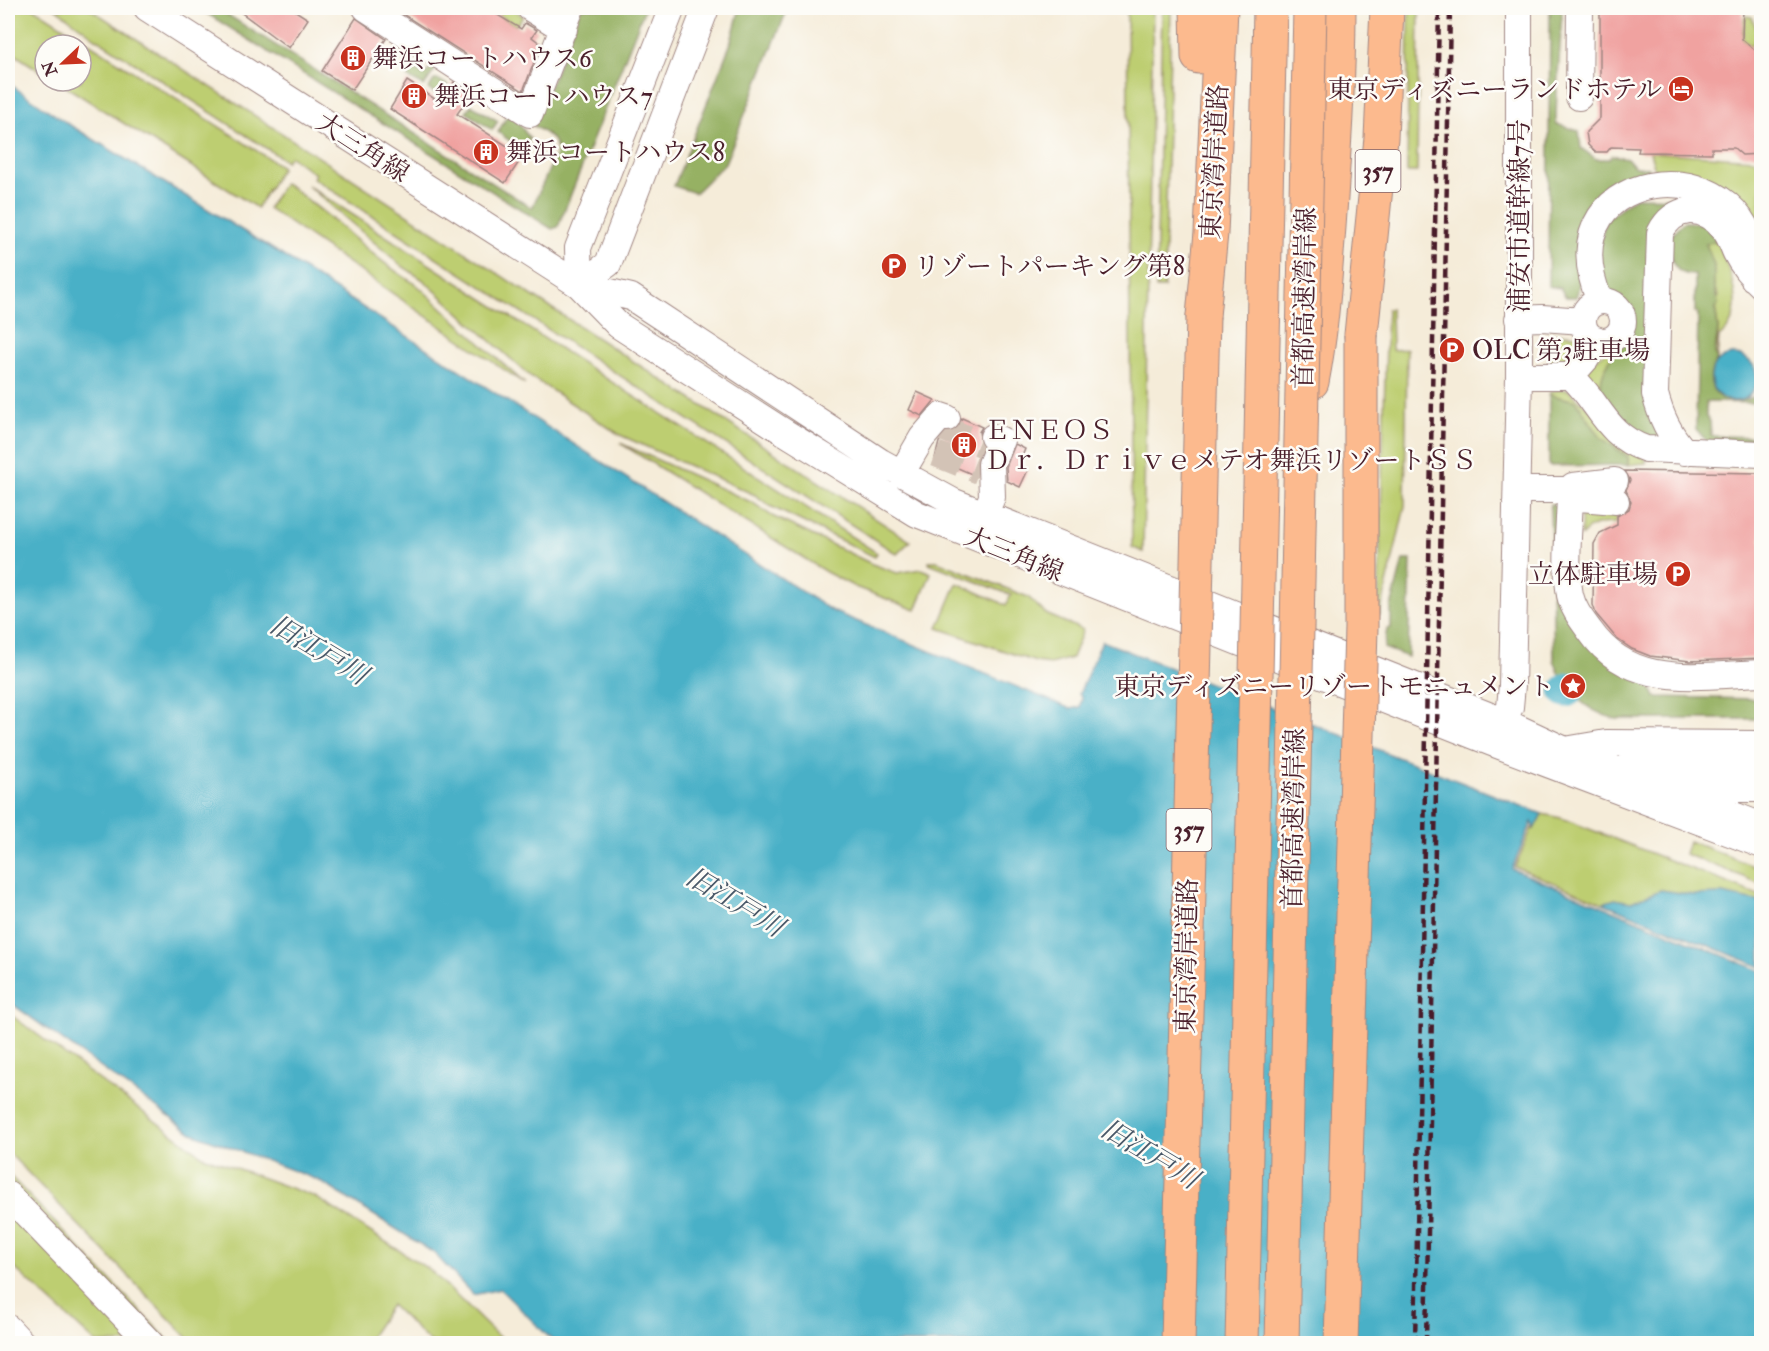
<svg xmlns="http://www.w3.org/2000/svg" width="1769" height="1351" font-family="'IM FELL Double Pica','Noto Serif JP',serif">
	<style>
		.green { fill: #bdce71; stroke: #84764e; stroke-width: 1.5 }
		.forest { fill: #96b163; stroke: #706847; stroke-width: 1.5 }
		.water { fill: #49b0c7; stroke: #4a6879; stroke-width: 1.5 }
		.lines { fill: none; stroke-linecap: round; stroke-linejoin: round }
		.river { stroke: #49b0c7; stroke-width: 33 }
		.building { fill: #f0a2a0 }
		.minor-tunnel { stroke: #d3c3b6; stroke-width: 26; stroke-dasharray: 26 13; stroke-linecap: butt }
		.minor-casing { stroke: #a08682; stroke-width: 28 }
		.highway-casing { stroke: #a08682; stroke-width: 35 }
		.minor { stroke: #fff; stroke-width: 26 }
		.highway { stroke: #fcba8e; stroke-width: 33 }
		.rail { stroke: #4a1f2b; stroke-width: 4.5; stroke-dasharray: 9 4.5; stroke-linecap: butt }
		.highway-bridge-casing { stroke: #a08682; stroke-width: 35; stroke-linecap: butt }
		.highway-bridge { stroke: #fcba8e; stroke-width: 33 }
		.labels { text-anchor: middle; stroke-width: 5; stroke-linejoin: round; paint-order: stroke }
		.shield { fill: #fdfcf7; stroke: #806168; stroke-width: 1.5 }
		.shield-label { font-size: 24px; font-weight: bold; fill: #4a1f2b }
		.poi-label { font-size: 26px; fill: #4a1f2b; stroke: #fdfcf7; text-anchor: start }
		.street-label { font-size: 26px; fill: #4a1f2b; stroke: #fdfcf7 }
		.water-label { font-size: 27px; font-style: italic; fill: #4a5969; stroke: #fdfcf7 }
	</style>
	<rect width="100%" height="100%" fill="#fdfcf7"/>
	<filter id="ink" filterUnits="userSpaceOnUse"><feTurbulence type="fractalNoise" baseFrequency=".0167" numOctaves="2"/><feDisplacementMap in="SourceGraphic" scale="12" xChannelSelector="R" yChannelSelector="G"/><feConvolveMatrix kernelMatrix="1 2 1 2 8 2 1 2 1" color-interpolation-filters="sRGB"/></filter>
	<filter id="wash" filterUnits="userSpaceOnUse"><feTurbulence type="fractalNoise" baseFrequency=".008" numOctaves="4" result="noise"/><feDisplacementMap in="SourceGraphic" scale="24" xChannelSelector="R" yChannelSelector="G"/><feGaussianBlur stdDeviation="1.35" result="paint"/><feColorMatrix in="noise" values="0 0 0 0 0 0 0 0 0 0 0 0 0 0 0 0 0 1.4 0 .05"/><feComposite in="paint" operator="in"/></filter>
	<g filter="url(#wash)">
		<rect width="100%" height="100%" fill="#f5ecd9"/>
		<path class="green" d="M8,8H34L282,167L257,208L57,81H81V45H45V74L8,50Z
			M55,8H89L910,541L897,554L313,178L315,174L290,156L286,161L97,39Z
			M504,8H511L523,16L516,26L499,15Z
			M1127,8H1153L1143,552L1132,547Z
			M1162,8H1171L1164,288H1156Z
			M1409,8H1419L1417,172H1407Z
			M1745,16L1752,17L1759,36L1751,46L1742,39Z
			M1650,152L1754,159L1761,165V240C1737,184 1716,172 1655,170Z
			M284,183C331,213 369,257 417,285L525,384L268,208Z
			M308,186L877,553L875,557L772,507L755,495L620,435L531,377L422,279L402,266Z
			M1717,241C1730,270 1749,315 1719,337L1717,358L1718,328L1715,307L1718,296L1714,287L1706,243Z
			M1387,309H1391L1392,350L1407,349L1405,506L1380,615H1378Z
			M1549,333L1577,335L1581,346L1574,359L1549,363Z
			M1612,347V361L1603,374L1605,404L1588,379L1586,367Z
			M1560,389L1568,390L1646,459V463L1628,465V457L1600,437L1576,401L1549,395L1550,392Z
			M620,443L753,503L772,516L872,564L897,573L921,569L931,573L916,610L855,587L826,572Z
			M1587,508H1616L1617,523C1601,523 1591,524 1581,536V515Z
			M929,561H937L1028,597L1046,614L1083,630L1072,658L1050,664L1036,662L938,628L957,583L1006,605L1011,595L929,563Z
			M1542,814L1561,818L1761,896V902L1722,894L1693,895L1661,890L1631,902L1615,899L1603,903L1515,867L1532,828L1534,829Z
			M1689,841L1761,869V884L1685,854Z
			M8,1013L203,1156L315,1197L430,1270L505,1343H431L391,1305L366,1343H193L8,1152Z
			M8,1174L171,1343H166L8,1180Z
			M8,1210L136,1343H96L8,1262Z"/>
		<path class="forest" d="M198,8H217L532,208L556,154C558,138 546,134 534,126L581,8H645L558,227L552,229Z
			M740,8H788L725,163L695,193L674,186L730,45Z
			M1550,8H1562C1561,47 1556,85 1556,124L1579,131L1581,148L1596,159H1608L1612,155L1627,158L1635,167L1649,168V173C1614,184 1577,207 1578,250C1579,265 1582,282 1576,297H1566L1560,288L1548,286Z
			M438,65L424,86L407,77L412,68L424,75L433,66Z
			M434,80H439L466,97L460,108L428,89Z
			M471,105L498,121L492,130L466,112Z
			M510,111L530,139L524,151L498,132Z
			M1635,197L1684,198C1669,204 1655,210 1648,226L1659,439H1644C1626,423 1595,405 1602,377C1605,364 1612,364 1612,347C1631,334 1634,320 1621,301L1605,294L1598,258L1605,220Z
			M1683,222L1702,223L1717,240L1706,244L1714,265V287L1718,304L1715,308L1718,328L1715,353L1717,360C1706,375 1709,397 1730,401C1740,403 1752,397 1761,395V403L1706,402V417L1710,421L1711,436L1761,437V445L1709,444L1696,429L1698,313L1695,312V275C1673,276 1670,258 1668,240Z
			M1549,395L1576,401L1600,437L1628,457V465L1549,466Z
			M1550,504L1560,506L1562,596L1640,681L1650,686L1655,697L1761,699V719H1616C1585,711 1564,690 1554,660Z
			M1403,560H1411L1408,657L1384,648L1387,629L1391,628V607Z"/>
		<path class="water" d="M8,83L70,125L271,248L832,611L1071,709L1080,707L1082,698L1079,694L1102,641L1542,814L1534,829L1532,822L1512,869L1761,971V1343H555L500,1289L473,1295L434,1253L385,1222L318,1180L192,1133L8,1001Z
			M1711 378a23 23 0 1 1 46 0a23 23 0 1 1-46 0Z
			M1661,890L1693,895L1722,894L1761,902V967L1603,903L1615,899L1631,902Z"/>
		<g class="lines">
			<path class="river" d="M1566,691L1569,689"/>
		</g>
		<g id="blocks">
			<path class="building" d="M235,8H291L308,19L289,48Z
				M393,8H486L521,29L525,23L537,30L532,37L541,44L523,91Z
				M1600,8H1743L1742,39L1761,55V154L1742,155L1734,148H1712V153L1638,152L1639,148L1611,147L1607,152H1595L1588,145L1586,132L1600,118Z
				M356,18L386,39L352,90L322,71Z
				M407,81L441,103L454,82L471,94L457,114L523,156L505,183L390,109Z
				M917,392L935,400L922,416L909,410Z
				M962,418L982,427L979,432L982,447L977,459L976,476L935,458L939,442L947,433L957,429Z
				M1015,444L1025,449L1018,466L1028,470L1020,487L1007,481L1006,467Z
				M1625,471L1761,473V658L1690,661L1650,656L1632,649L1617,639L1596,614L1593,605L1594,544L1600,533L1617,525V516L1629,509L1631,502L1626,490L1630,480Z"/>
		</g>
	</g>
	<g filter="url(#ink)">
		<use href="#blocks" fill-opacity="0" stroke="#a08682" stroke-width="1.5"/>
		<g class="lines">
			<path class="minor-tunnel" d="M942,428L989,447
				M936,454L979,471"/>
			<g class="minor-casing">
				<path id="minor" d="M147,8L579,285L618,325L781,430L917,514L1492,743L1762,845
					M366,8L530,114L571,8
					M530,8L564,29
					M1579,97L1580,8
					M579,285L608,264L706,8
					M579,285L578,248L672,8
					M580,285L631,297L881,462L952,501L1503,721L1565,750L1762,826
					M1600,301C1538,156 1769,143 1753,278
					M1583 321a20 20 0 1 1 40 0a20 20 0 1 1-40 0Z
					M1518,319L1542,318L1583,321
					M1519,376H1571C1600,403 1605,435 1646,449L1762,454
					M1571,376L1586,359L1596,339
					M1685,452C1669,434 1661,417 1655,394L1660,233C1674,205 1702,204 1723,228C1730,235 1732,245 1736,253C1743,267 1751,276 1762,286
					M901,474L922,438L941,416L947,418
					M1517,490H1570L1573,486L1615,481
					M1570,490C1570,524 1564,562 1570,595C1573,609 1582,620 1590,631C1631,690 1698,675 1762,673
					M1572,493L1580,498L1616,501
					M985,514L992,497L991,464L1001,440L993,437
					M1496,735L1510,707L1512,685L1519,376V8
					M1565,750L1606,743L1762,744
					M1626,768L1762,767
					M1685,789H1762
					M8,1195L151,1344
					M8,1328L23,1344"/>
			</g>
			<g class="highway-casing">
				<path id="highway" d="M1197,8L1198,57
					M1203,316L1211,233L1221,8
					M1361,335L1381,138L1387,8
					M1312,382C1322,331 1325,279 1329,227C1334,154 1339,81 1339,8"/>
			</g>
			<use href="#minor" class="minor"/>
			<use href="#highway" class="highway"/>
			<path class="rail" d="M1415,1344L1439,8
				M1426,1344L1450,8"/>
			<g class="highway-bridge-casing">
				<path id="highway-bridge" d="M1178,1344L1203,316
					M1242,1344L1270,8
					M1282,1344L1310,8
					M1341,1344L1361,628V335"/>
			</g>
			<use href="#highway-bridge" class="highway-bridge"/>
		</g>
	</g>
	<defs>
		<g id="building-disc" transform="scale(1.35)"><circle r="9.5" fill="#c8321e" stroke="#fdfcf7"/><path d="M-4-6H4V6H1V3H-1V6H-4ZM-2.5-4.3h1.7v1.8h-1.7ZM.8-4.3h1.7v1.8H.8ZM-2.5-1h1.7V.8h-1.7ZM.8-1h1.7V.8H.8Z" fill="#fff"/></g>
		<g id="hotel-disc" transform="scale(1.35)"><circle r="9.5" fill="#c8321e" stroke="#fdfcf7"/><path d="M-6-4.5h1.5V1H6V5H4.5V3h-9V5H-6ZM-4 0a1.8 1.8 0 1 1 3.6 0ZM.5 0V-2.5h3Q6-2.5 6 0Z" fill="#fff"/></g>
		<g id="parking-disc" transform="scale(1.35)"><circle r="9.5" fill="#c8321e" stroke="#fdfcf7"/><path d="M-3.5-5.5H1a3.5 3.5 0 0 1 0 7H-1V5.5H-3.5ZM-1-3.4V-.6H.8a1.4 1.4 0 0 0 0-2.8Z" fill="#fff"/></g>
		<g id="sight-disc" transform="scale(1.35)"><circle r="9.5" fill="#c8321e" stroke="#fdfcf7"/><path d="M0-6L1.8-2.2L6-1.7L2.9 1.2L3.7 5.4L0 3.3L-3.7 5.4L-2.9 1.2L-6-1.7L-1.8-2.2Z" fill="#fff"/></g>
	</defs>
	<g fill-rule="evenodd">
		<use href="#building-disc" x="353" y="58"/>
		<use href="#hotel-disc" x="1681" y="89"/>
		<use href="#building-disc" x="414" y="96"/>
		<use href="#building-disc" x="486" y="152"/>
		<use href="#parking-disc" x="894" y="266"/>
		<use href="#parking-disc" x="1452" y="350"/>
		<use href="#building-disc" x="964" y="445"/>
		<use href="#parking-disc" x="1678" y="574"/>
		<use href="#sight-disc" x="1573" y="686"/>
	</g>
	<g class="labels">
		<g class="shield">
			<rect x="1355.5" y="150" width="45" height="42" rx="4.5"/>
			<rect x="1166.5" y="809" width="45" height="42" rx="4.5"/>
		</g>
		<g class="shield-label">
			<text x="1378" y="179">357</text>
			<text x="1189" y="838">357</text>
		</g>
		<g class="poi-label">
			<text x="372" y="67">舞浜コートハウス6</text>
			<text x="1662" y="98" text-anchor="end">東京ディズニーランドホテル</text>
			<text x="434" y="105">舞浜コートハウス7</text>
			<text x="506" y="161">舞浜コートハウス8</text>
			<text x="914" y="275">リゾートパーキング第8</text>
			<text x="1472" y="359">OLC 第3駐車場</text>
			<text x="984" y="439">ＥＮＥＯＳ<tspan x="984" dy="30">Ｄｒ．Ｄｒｉｖｅメテオ舞浜リゾートＳＳ</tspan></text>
			<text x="1658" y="583" text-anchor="end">立体駐車場</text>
			<text x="1554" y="695" text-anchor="end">東京ディズニーリゾートモニュメント</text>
		</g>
		<g class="street-label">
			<text transform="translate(363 147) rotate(33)" y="9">大三角線</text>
			<text transform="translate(1214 162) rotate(-87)" y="9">東京湾岸道路</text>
			<text transform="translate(1519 216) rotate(-90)" y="9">浦安市道幹線7号</text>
			<text transform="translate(1304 298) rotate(-89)" y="9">首都高速湾岸線</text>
			<text transform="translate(1014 554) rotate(22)" y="9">大三角線</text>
			<text transform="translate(1293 819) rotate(-89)" y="9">首都高速湾岸線</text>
			<text transform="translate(1186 956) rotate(-89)" y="9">東京湾岸道路</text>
		</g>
		<g class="water-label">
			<text transform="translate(319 650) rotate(31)" y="9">旧江戸川</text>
			<text transform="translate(735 902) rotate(31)" y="9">旧江戸川</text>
			<text transform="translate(1150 1154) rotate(31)" y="9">旧江戸川</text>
		</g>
	</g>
	<rect width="1769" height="1351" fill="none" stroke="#fdfcf7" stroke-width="30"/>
	<g transform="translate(63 63) rotate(247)"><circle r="28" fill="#fdfcf7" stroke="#b5a4a5" stroke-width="1.5"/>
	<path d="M0-4.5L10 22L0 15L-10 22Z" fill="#c8321e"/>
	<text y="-9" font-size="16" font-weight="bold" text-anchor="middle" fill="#4a1f2b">N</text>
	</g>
</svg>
